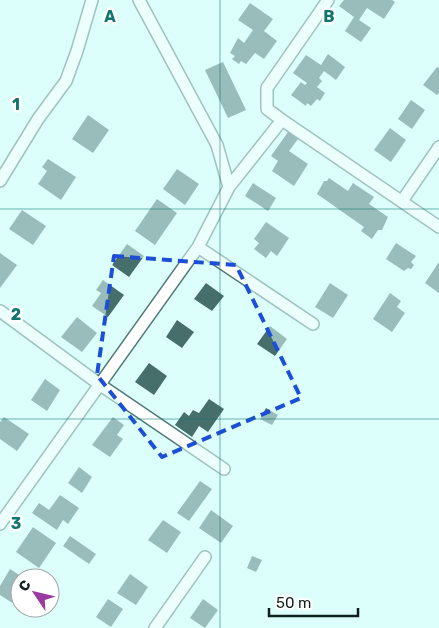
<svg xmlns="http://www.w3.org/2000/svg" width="439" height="628" font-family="Rubik,sans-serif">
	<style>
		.building { fill: #466e6a }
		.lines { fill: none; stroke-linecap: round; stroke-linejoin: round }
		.minor-casing { stroke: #517a76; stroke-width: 14 }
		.minor { stroke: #fff; stroke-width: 11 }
		.marked { fill: none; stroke: #1d4ed8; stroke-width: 4; stroke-dasharray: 10 6; stroke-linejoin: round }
		.grid { fill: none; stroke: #0f766e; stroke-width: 1; stroke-opacity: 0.55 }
		.grid-label { font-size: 16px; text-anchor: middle; font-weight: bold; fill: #0f766e; stroke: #fff; stroke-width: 5; stroke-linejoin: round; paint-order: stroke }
	</style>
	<rect width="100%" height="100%" fill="#dcfffb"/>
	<path class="building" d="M344,0H392L395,2L384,19L367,8L359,20L371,28L361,42L345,31L354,17L339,6Z
		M250,3L273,19L264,31L277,41L264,59L255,53L246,64L241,61L239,64L232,59L235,56L230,53L238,38L244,43L253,30L238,20Z
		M328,54L345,67L336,80L324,71L319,78L322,81L317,87L325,93L320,101L317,99L311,106L307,103L306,106L291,95L301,82L305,85L307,83L293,73L306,55L321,65Z
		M223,62L246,110L228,118L205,70Z
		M437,67L439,68V93L437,95L423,85Z
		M411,100L425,110L412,129L398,119Z
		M88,115L109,130L93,153L72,139Z
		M390,128L406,140L391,162L374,150Z
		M288,132L298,139L289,151L308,164L294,186L272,171L278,161L271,156Z
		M48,159L76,177L61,200L38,184L47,171L42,167Z
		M177,169L199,184L185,205L163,189Z
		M329,178L348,191L353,183L374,197L369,204L388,217L382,230H378L372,239L361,231L364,227L317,194L324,181H327Z
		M253,183L276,198L268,211L245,196Z
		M157,199L177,213L155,245L135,231Z
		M22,210L46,226L33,245L9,229Z
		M266,222L289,238L277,256L271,251L266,258L254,249L259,243L254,239Z
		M396,243L416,256L411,262L414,265L411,269L408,268L404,271L386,259Z
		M127,244L144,256L129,277L112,265Z
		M0,253L17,265L0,288Z
		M439,262V293L425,283Z
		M103,280L124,295L108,317L92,306L101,293L96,290Z
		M206,283L224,296L212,311L194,299Z
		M330,283L348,295L333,318L315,307Z
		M390,293L401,301L397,307L405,313L392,332L373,319Z
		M77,317L97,333L82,352L61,337Z
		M177,320L194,332L182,348L166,337Z
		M270,326L287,339L275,356L257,344Z
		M149,363L167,376L154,395L135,382Z
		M45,379L60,390L47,411L31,400Z
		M209,399L224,409L208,432L199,426L192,437L175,425L184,412L189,416L193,410L199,413Z
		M266,408L278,415L272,425L260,419Z
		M4,417L29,434L17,451L0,439V422Z
		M113,417L124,425L117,435L123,439L110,457L92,445Z
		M79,467L92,477L82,493L68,483Z
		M200,481L212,489L189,521L177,513Z
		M60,495L79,508L68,524L63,520L57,530L32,513L39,503L49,510Z
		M211,510L233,526L221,543L199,528Z
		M163,520L181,532L167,553L148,540Z
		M33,527L56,543L39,568L16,552Z
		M70,536L96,554L89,564L63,546Z
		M252,556L262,560L256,572L247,568Z
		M10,569L24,578H20V594L14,604L0,595V586Z
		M130,574L148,587L136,605L117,593Z
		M108,599L123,609L111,627L96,617Z
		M203,599L218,610L205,628L190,618Z"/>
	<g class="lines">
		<g class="minor-casing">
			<path id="minor" d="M282,120L439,227
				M0,181L38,119L66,81L77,51L92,0
				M229,187L282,120L267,109V88L328,0
				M402,201L439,147
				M198,247L313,324
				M0,311L99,384L224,469
				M0,524L198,247L229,187L217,145L139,0
				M155,628L205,557"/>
		</g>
		<use href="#minor" class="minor"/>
	</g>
	<path d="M0 0H439V628H0ZM114,256L236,265L301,398L162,457L97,375Z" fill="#dcfffb" fill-opacity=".55" fill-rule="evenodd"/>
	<path class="marked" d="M114,256L236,265L301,398L162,457L97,375Z"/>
	<path class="grid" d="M220,0V628M0,209H439M0,419H439"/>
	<g class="grid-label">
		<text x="110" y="22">A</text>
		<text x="329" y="22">B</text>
		<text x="16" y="110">1</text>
		<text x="16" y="320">2</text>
		<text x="16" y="529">3</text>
	</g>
	<g transform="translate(35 593) rotate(305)"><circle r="24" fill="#ffffff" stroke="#9fa6a5"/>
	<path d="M0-4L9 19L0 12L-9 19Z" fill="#9b3aa2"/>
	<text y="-8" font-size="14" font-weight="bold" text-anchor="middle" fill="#0f201f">С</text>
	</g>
	<path d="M269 608v8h89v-8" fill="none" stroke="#0f201f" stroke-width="2.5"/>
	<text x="276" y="608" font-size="15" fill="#0f201f" stroke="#ffffff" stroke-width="4" paint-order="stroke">50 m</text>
</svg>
